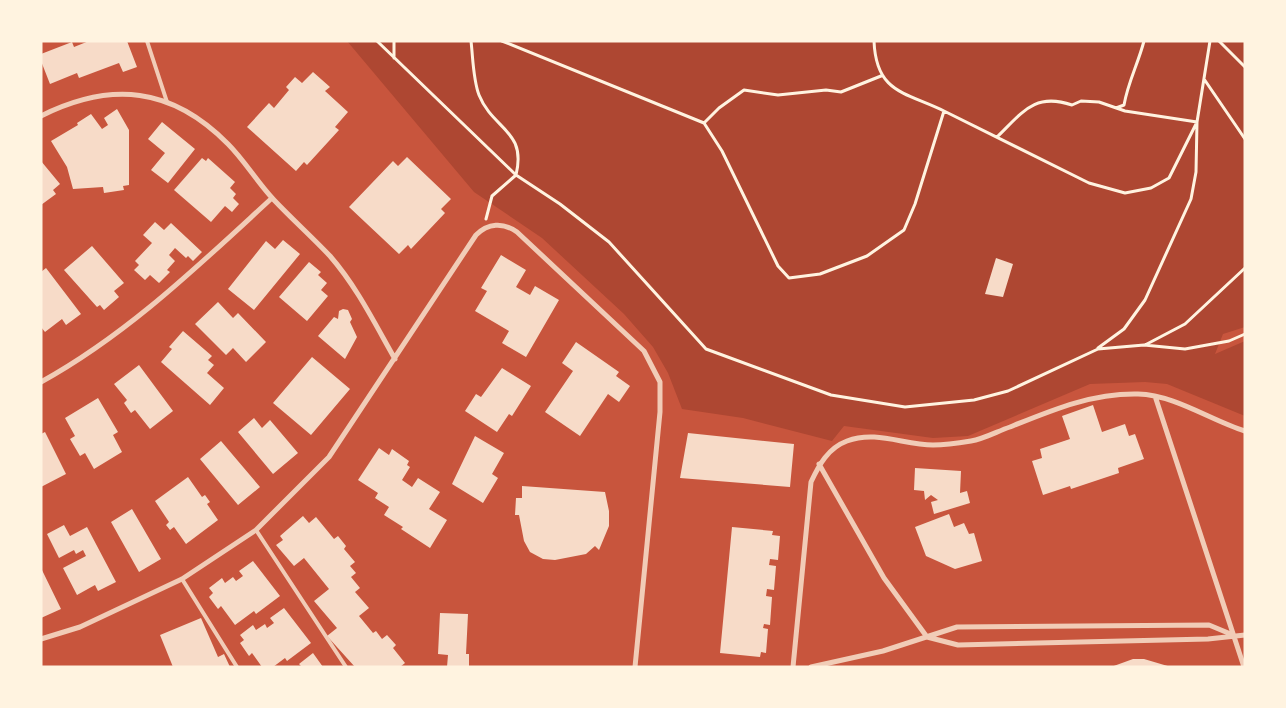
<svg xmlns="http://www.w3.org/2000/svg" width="1286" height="708" font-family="'Noto Sans',sans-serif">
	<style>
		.green { fill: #ae4732 }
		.building { fill: #f7dbc8 }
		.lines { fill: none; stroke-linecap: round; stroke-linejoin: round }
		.path { stroke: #fff3e0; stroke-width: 3 }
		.service { stroke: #f1ccb7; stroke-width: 4 }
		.minor { stroke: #f1ccb7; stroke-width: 5 }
	</style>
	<rect width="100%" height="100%" fill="#c8553d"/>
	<path class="green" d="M347,41H1245V327L1223,334L1215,354L1245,341V416L1167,384L1145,382L1090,384L968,436L933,438L844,426L832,441L743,418L682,409L668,373L653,347L624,314L542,238L474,192Z"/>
	<path class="building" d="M89,41H127L137,67L123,72L119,63L79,78L77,73L50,84L41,61V54L72,42L74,47Z
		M313,72L330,87L325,91L348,112L335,127L339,130L307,165L304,162L296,171L247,127L269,103L274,108L289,90L286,87L295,77L302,83Z
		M117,109L129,130V185L123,186L124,190L104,193L103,187L73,189L67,167L51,141L78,125L77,123L91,114L102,129L108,125L104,118Z
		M162,122L195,149L168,183L151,170L165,153L148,139Z
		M407,157L451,199L441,209L445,213L411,249L408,245L399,254L349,207L393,161L398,166Z
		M202,158L206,161L208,158L235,182L230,188L236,194L233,198L239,204L232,212L225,206L211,222L174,190Z
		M41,161L60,184L53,190L56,194L41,205Z
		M155,222L164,230L171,223L202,252L193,261L188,256L186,258L175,248L169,255L175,261L167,270L170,272L159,283L150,275L145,280L134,270L139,265L135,261L152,243L143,235Z
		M283,240L300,254L254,310L228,289L266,241L275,249Z
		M92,246L124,283L114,291L119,297L104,310L100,305L97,307L64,270Z
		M501,255L526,270L516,287L530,295L535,286L559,300L526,357L502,343L509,331L475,311L487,291L481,288Z
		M996,258L1013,264L1003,297L985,294Z
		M309,262L321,272L318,275L327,283L321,290L328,296L307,321L279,297Z
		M46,268L81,314L66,325L62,319L45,332L41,327V272Z
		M218,302L233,318L238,313L266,342L246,362L233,348L226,355L195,324Z
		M343,309L348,310L352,319L350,322L357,337L345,359L318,336L334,317L338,319L339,311Z
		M183,331L212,356L208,360L214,365L207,373L224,388L210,405L161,362L172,349L169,347Z
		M576,342L619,372L616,376L630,386L619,402L608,394L580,436L545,412L573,371L562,363Z
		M312,357L350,389L311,435L273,403Z
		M139,365L173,411L150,429L135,410L131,413L124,403L127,400L114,384Z
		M502,368L531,386L512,416L509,414L497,432L465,411L476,394L481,397Z
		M98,398L118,432L113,435L122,452L94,469L85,453L80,456L70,439L75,436L65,418Z
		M1093,405L1102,432L1125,424L1129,436L1135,434L1144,459L1118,468L1119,473L1071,489L1070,486L1043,495L1032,461L1042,458L1040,449L1070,439L1062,416Z
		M254,418L262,428L270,420L298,453L273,474L238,432Z
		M45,432L66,474L41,487V434Z
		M688,433L794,444L790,487L680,478Z
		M475,436L504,453L492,474L498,478L483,503L452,484Z
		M221,441L260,487L238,505L200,459Z
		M379,448L389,455L392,449L409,461L407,465L410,467L402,480L412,487L418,478L440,492L429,509L447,520L430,548L401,529L403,527L384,515L389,507L375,498L378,493L358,480Z
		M915,468L961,471L960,493L967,491L970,503L934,514L931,502L938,500L931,495L925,500L924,491L914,490Z
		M188,477L202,497L205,495L210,502L207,504L218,520L186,544L174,527L170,530L166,525L169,522L155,501Z
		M522,486L605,492L609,511V526L599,550L595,546L586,554L555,560L543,559L530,552L524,541L519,515H515L516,498H522Z
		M132,509L161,559L139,572L111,522Z
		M949,514L954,527L964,523L969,534L974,533L982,561L955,569L926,556L915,527Z
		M303,516L309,523L316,517L334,539L338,536L346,546L344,549L355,562L350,566L356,573L351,577L360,588L355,592L369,608L359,616L373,633L376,631L382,639L387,635L396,645L393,648L405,663L400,667H355L327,636L337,628L314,601L329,589L304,558L294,566L276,545L283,540L280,536Z
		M64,525L70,536L87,527L116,582L98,591L95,585L77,595L63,568L86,556L83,550L76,554L74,550L59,558L47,534Z
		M732,527L773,531L772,535L780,536L778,560L770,559L769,565L776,566L774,590L767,589L766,596L772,597L770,625L764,624L763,628L768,629L766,653L761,652L760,657L720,653Z
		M253,561L280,596L256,614L254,611L235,625L221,606L218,609L209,597L213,593L209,588L222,578L225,583L233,577L236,581L243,576L239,571Z
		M41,568L61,609L41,618Z
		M284,608L311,643L287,661L285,658L273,667H262L252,653L249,656L240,643L244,640L240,635L253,625L256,630L265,624L267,628L274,623L270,618Z
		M440,613L468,614L466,654H469V667H447L448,655L438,654Z
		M201,618L218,657L224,654L230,667H173L160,635Z
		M313,653L323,667H302L299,664Z
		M1133,659H1144L1171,667H1111Z"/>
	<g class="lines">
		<path class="path" d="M377,41L516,175L492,196L486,219
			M394,41V58
			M471,41C473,58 473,79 479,95C493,130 527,130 516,175L560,204L609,242L706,349L831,395L905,407L974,400L1008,391L1098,349L1144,345L1185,349L1229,341L1245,334
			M502,41L704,123L722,151L778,266L789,278L820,274L867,256L904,230L915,204L944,111C905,92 876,93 874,41
			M1219,41L1245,67
			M1204,79L1245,139
			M1116,108L1124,105C1128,82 1138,64 1144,41
			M944,111L1089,183L1125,193L1151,188L1169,178L1197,122L1210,41
			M704,123L719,108L744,90L778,95L826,90L841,92L881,76
			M997,137C1022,113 1034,92 1072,105L1081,101L1099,102L1125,111L1197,122L1196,172L1191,199L1145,300L1124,329L1098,348
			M1145,345L1185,324L1245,268"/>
		<path class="service" d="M147,41L167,102
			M256,530L346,667
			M182,579L237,667"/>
		<path class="minor" d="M41,116C111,81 172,87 228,144C245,161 257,182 274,200C292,219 312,237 330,256C357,287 375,324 395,359
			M41,382C128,334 199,265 272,198
			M1155,396L1244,667
			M819,464L884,578L927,637L958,645L1208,639L1245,635
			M41,639L80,627L182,579L256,530L329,457L476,235C488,223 503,222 517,232L644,351L660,382V412L635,667
			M793,667L811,482C819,465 828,448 847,441C876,430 904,445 933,445C945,445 959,443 971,441C984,439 998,431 1010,427C1052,410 1092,393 1138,394C1175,395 1210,420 1245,431
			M811,667L883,651L957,627L1209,625L1233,635"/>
	</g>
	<rect width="1286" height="708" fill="none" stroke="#fff3e0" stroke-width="85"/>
</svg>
